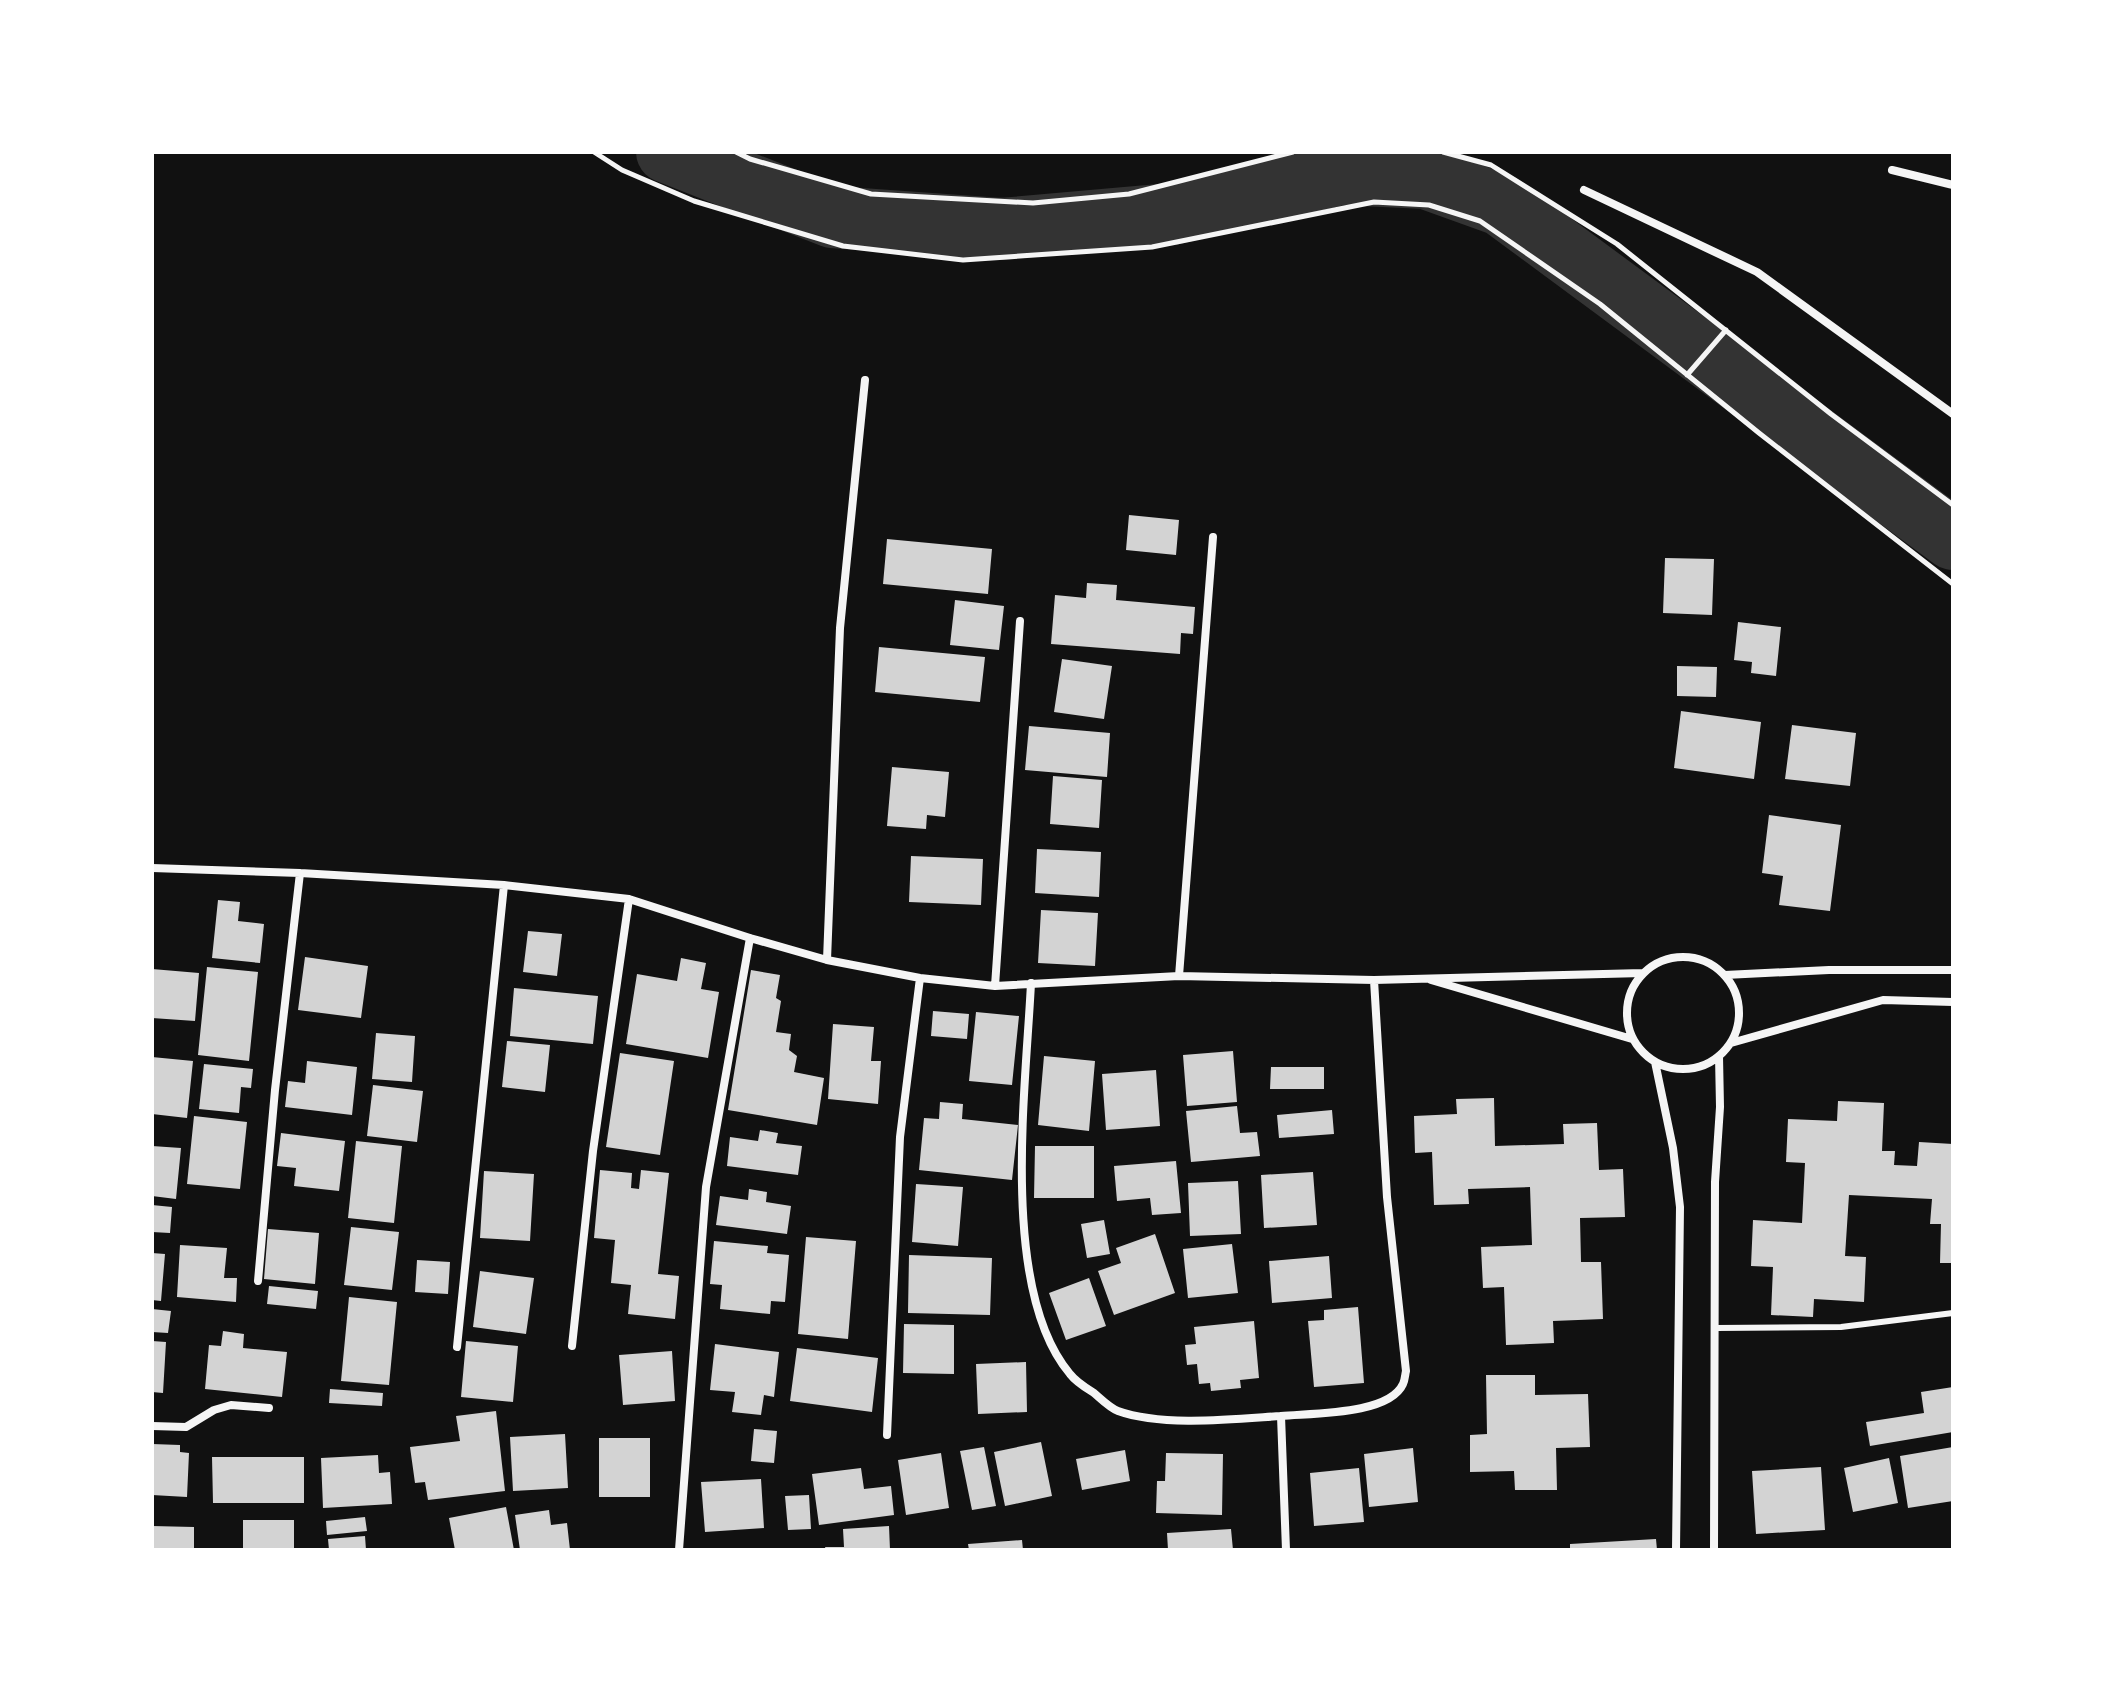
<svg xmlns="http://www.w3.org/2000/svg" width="2105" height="1702" font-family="'IBM Plex Sans',sans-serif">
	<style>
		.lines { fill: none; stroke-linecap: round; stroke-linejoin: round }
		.river { stroke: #333; stroke-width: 62 }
		.building { fill: #d3d3d3 }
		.path { stroke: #f5f5f5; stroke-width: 5 }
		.service { stroke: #f5f5f5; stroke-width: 6 }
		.minor { stroke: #f5f5f5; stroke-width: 8 }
	</style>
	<rect width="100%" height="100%" fill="#111"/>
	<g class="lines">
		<path class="river" d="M667,152L832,217L1001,229L1172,214L1341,174L1426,178L1501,205L1953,539"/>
	</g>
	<path class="building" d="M1129,515L1179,520L1176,555L1126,550Z
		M887,539L992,549L988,594L883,584Z
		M1665,558L1714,559L1712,615L1663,613Z
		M1087,583L1117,585L1116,600L1195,607L1193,634L1181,633L1180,654L1051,644L1055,595L1086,598Z
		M955,600L1004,606L999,650L950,645Z
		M1738,622L1781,627L1776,676L1751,673L1752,662L1734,660Z
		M879,647L985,657L980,702L875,692Z
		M1062,659L1112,666L1104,719L1054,712Z
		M1677,666L1717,667L1716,697L1677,696Z
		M1681,711L1761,722L1754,779L1674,768Z
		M1792,725L1856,733L1850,786L1785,779Z
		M1029,726L1110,733L1107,777L1025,770Z
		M892,767L949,772L945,817L927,815L926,829L887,826Z
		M1053,776L1102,780L1099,828L1050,824Z
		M1769,815L1841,825L1830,911L1779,905L1783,876L1762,873Z
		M1037,849L1101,852L1099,897L1035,893Z
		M911,856L983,859L981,905L909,902Z
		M218,900L240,902L238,921L264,924L260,963L212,958Z
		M1041,910L1098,913L1095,966L1038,963Z
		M528,931L562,934L557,976L523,972Z
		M305,957L368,966L361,1018L298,1010Z
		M681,958L706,963L701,989L719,992L708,1058L626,1044L637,974L677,981Z
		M207,967L258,972L249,1061L198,1055Z
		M152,969L199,973L195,1021L152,1018Z
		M751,970L780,975L776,998L781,1001L776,1032L791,1034L789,1050L797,1056L794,1072L824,1078L817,1125L728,1110Z
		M514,988L598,996L593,1044L510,1036Z
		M933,1011L969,1014L967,1039L931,1036Z
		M976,1012L1019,1016L1012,1085L969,1081Z
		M833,1024L874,1027L871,1061H881L878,1104L828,1099Z
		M376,1033L415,1036L412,1082L372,1079Z
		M507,1041L550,1045L545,1092L502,1087Z
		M1233,1051L1237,1102L1187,1106L1183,1055Z
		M620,1053L674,1061L660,1155L606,1147Z
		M1044,1056L1095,1061L1089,1131L1038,1125Z
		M152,1057L193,1061L187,1118L152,1114Z
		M307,1061L357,1067L352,1115L285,1107L288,1081L305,1083Z
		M204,1064L253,1069L251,1088L241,1087L239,1113L199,1109Z
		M1271,1067H1324V1089H1270Z
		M1156,1070L1160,1126L1106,1130L1102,1074Z
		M373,1085L423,1091L417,1142L367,1136Z
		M1494,1098L1495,1146L1564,1144L1563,1124L1597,1123L1599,1170L1623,1169L1625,1217L1580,1218L1581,1262H1601L1603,1319L1553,1321L1554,1343L1506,1345L1504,1287L1483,1288L1481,1247L1532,1245L1530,1187L1468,1189L1469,1204L1434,1205L1432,1152L1415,1153L1414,1116L1457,1114L1456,1099Z
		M1838,1101L1884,1103L1882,1151H1895L1894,1165L1917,1166L1919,1142L1953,1144V1263H1940L1941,1224H1930L1932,1199L1849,1195L1845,1256L1866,1257L1864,1302L1814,1299L1813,1317L1771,1315L1773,1267L1751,1266L1753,1220L1802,1223L1805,1163L1786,1162L1788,1119L1837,1121Z
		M940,1102L963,1104L962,1119L1018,1125L1012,1180L919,1170L924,1118L939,1119Z
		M1237,1106L1240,1133L1257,1132L1260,1156L1191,1162L1186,1111Z
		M1332,1110L1334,1134L1279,1138L1277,1115Z
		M194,1116L247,1122L240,1189L187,1184Z
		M760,1130L778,1133L776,1143L802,1146L798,1175L727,1166L730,1137L758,1141Z
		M281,1133L345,1141L339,1191L294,1186L296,1168L277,1166Z
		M356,1141L402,1146L394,1223L348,1218Z
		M152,1146L181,1148L176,1199L152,1196Z
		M1035,1146H1094V1198H1034Z
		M1176,1161L1181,1213L1152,1215L1150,1198L1117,1201L1114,1166Z
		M600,1170L632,1173L631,1188L639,1189L641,1170L669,1173L658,1274L679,1276L675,1319L628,1314L631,1285L611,1283L615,1240L594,1238Z
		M484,1171L534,1174L530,1241L480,1238Z
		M1313,1172L1317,1225L1264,1228L1261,1175Z
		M1238,1181L1241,1234L1190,1236L1188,1183Z
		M916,1184L963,1187L958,1246L912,1242Z
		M749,1189L767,1192L766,1202L791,1206L787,1234L716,1225L720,1196L748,1200Z
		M152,1205L172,1207L170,1233L152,1232Z
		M1104,1220L1110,1254L1087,1258L1081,1224Z
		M351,1227L399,1232L392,1290L344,1285Z
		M268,1229L319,1233L315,1284L264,1279Z
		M1155,1234L1175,1293L1114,1315L1098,1271L1121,1263L1116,1248Z
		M806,1237L856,1241L848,1339L798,1334Z
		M714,1241L768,1246L767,1253L789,1255L785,1302L771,1301L770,1314L720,1309L722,1285L710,1284Z
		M1232,1244L1238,1293L1188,1298L1183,1249Z
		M180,1245L227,1248L224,1278H237L236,1302L177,1297Z
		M152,1253L165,1254L161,1301L152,1300Z
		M909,1255L992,1258L990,1315L908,1313Z
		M1329,1256L1332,1298L1272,1303L1269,1261Z
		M417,1260L450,1262L448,1294L415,1292Z
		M480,1271L534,1278L526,1334L473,1327Z
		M1089,1278L1106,1326L1066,1340L1049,1293Z
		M269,1286L318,1291L316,1309L267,1304Z
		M349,1297L397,1302L389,1385L341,1381Z
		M1358,1307L1364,1383L1314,1387L1308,1321L1324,1320V1310Z
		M152,1309L171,1311L168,1333L152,1332Z
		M1254,1321L1259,1378L1240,1380L1241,1388L1211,1391L1210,1383L1199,1384L1197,1364L1187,1365L1185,1345L1196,1344L1194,1327Z
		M904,1324L954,1325V1374L903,1373Z
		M223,1331L244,1334L243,1348L287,1352L282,1397L205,1389L209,1345L221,1346Z
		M152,1341L166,1342L163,1393L152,1392Z
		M466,1341L518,1346L513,1402L461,1397Z
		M715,1344L779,1352L774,1397L764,1395L761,1415L732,1412L735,1392L710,1390Z
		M797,1348L878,1358L872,1412L790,1401Z
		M672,1351L675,1401L623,1405L619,1355Z
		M1026,1362L1027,1412L978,1414L976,1364Z
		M1486,1375H1535V1395L1588,1394L1590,1447L1556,1448L1557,1490H1515L1514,1471L1470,1472V1435L1487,1434Z
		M1953,1387V1432L1870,1446L1866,1422L1924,1413L1921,1392Z
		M330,1389L383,1393L382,1406L329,1403Z
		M496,1411L505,1491L428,1500L425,1482L415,1483L410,1447L460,1441L456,1416Z
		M754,1429L777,1431L774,1463L751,1461Z
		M565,1434L568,1488L513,1491L510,1437Z
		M599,1438H650V1497H599Z
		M1041,1442L1052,1496L1005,1506L994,1452Z
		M152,1444L180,1445V1452L189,1453L187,1497L152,1495Z
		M984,1447L996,1506L972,1510L960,1451Z
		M1953,1447V1501L1908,1508L1900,1456Z
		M1413,1448L1418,1502L1369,1507L1364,1454Z
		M1125,1450L1130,1481L1082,1490L1076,1459Z
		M941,1453L949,1508L906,1515L898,1460Z
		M1166,1453L1223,1454L1222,1515L1156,1513L1157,1481H1165Z
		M378,1455L379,1473L390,1472L392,1504L323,1508L321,1458Z
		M212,1457H304V1503H213Z
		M1889,1458L1898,1503L1853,1512L1844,1468Z
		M1821,1467L1825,1530L1756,1534L1752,1471Z
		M861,1468L864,1489L891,1486L894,1515L819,1525L812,1474Z
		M1359,1468L1364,1522L1314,1526L1310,1473Z
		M761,1479L764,1528L705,1532L701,1482Z
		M809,1495L811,1529L788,1530L785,1496Z
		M506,1507L514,1550H455L449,1518Z
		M549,1510L551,1525L567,1523L570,1550H520L515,1515Z
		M365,1517L367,1531L327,1535L326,1521Z
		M243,1520H294V1550H243Z
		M152,1526L194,1527V1550H152Z
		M889,1526L890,1550H826L825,1547H844L843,1529Z
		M1231,1529L1233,1550H1168L1167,1533Z
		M365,1536L366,1550H329L328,1539Z
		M1656,1539L1657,1550H1570V1544Z
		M1022,1540L1023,1550H969L968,1544Z"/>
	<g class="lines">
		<path class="path" d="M594,152L622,170L694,201L843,246L963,260L1152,247L1374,202L1429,205L1480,221L1600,304L1759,433L1953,584
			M736,152L750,159L871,194L1033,203L1129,194L1293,152
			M1443,152L1491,165L1617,244L1831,414L1953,505
			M1687,375L1726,330"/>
		<path class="service" d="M1716,1328L1841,1327L1953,1313"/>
		<path class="minor" d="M1892,170L1953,185
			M1584,190L1757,272L1953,414
			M152,868L300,873L504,885L629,899L750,938L827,960L920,978L995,986L1179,976L1374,980L1643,973
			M1627 1013a56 56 0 1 1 112 0a56 56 0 1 1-112 0Z
			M827,960L840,628L865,380
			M1725,975L1829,970H1953
			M1179,976L1213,537
			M1431,980L1632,1039
			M1031,983C1026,1088 999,1290 1070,1374C1076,1382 1086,1388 1094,1393C1101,1399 1110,1408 1118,1411C1162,1427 1235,1419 1281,1416
			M995,986L1020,621
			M1731,1043L1883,1000L1953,1002
			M1655,1062L1673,1148L1680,1207L1676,1550
			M258,1281L275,1090L300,873
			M572,1346L593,1151L629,899
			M457,1347L504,885
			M152,1426L186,1427L214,1410L231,1405L269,1408
			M887,1435L900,1137L920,978
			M679,1550L706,1187L750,938
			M1286,1550L1281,1416C1312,1413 1389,1415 1403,1384C1405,1380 1405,1375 1406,1371L1387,1197L1374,980
			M1714,1550L1715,1182L1720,1107L1719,1056"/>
	</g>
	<rect width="2105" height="1702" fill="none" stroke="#ffffff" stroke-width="308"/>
</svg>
